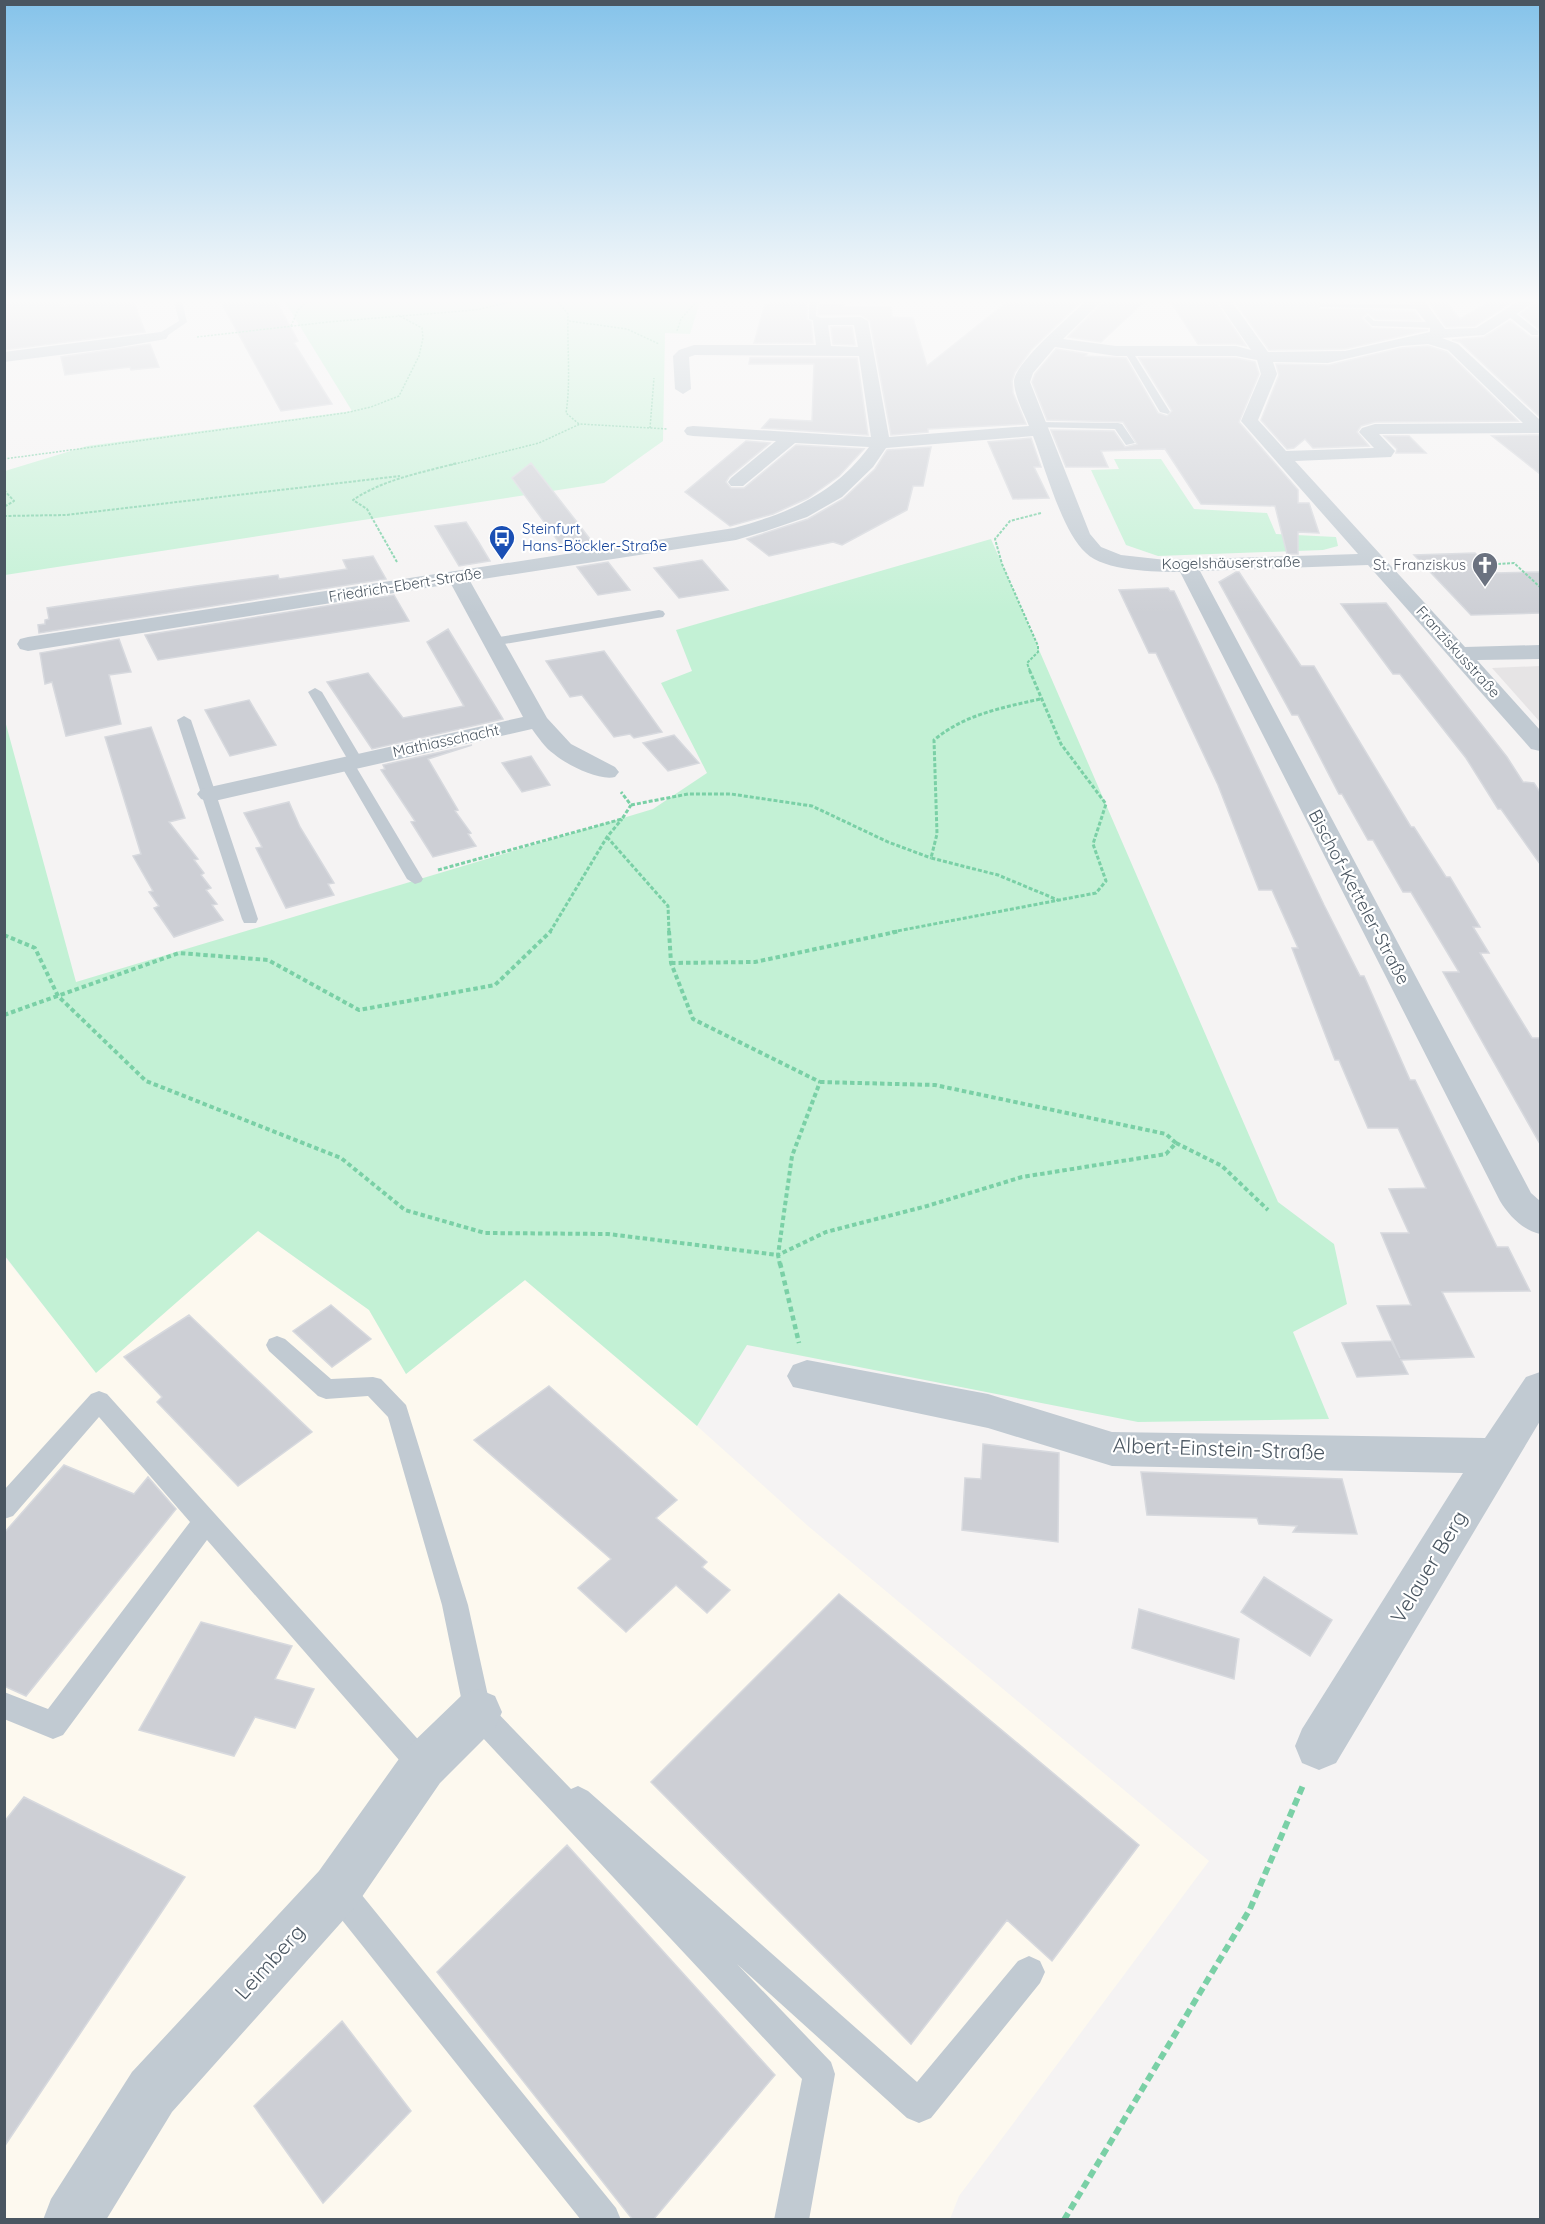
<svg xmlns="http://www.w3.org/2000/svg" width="1545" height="2224" font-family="Quicksand,sans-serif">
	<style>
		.commercial { fill: #fdf9ef }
		.education { fill: #e6e4e5 }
		.green { fill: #c3f1d5 }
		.building { fill: #cdcfd5; stroke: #d7d9de; stroke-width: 1.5 }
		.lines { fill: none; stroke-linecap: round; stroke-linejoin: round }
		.path-far5 { stroke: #7ad0a6; stroke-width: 1.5; stroke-dasharray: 2 1.5; stroke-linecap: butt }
		.path-far4 { stroke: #7ad0a6; stroke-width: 2; stroke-dasharray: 3 1.5; stroke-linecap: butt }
		.path-far3 { stroke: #7ad0a6; stroke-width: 3; stroke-dasharray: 4 2; stroke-linecap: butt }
		.path-far2 { stroke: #7ad0a6; stroke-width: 4; stroke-dasharray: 4.5 3; stroke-linecap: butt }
		.path-far1 { stroke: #7ad0a6; stroke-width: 4.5; stroke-dasharray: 5 4; stroke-linecap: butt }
		.path { stroke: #7ad0a6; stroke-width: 6; stroke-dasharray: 8 4.5; stroke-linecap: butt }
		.lane { fill: #c1cad2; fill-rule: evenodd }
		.street { fill: #c1cad2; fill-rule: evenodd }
		.labels { text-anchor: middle; stroke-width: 4.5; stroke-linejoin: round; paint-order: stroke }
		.far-transit-label { font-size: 15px; fill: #164399; stroke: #fff; text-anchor: start }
		.far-street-label { font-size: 15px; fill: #4a5661; stroke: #fff }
		.far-worship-label { font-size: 15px; fill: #5b616d; stroke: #fff; text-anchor: end }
		.street-label { font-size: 18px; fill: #4a5661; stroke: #fff }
		.near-street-label { font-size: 21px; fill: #4a5661; stroke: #fff }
	</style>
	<rect width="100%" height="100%" fill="#f5f3f3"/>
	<path class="commercial" d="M258,1231L369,1310L406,1374L525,1280L697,1426L808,1526L1209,1861L959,2196L950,2219H5L4,1256L96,1372Z"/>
	<path class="education" d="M1540,666V722L1492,668Z"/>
	<path class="green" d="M285,302H700L690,334L665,333L663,441L604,483L5,575V471L87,446L352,411Z
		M1114,459H1161L1194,509L1267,513L1276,534L1336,537L1338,546L1323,550L1158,556L1126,545L1091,470L1119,469Z
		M991,539L1278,1202L1334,1244L1347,1304L1293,1332L1329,1419L1138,1422L747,1345L697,1426L525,1280L406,1374L369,1310L258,1231L96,1373L5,1256L4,717L76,982L653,809L707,773L661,683L692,671L676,630Z"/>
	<path class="building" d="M4,302H61L62,306L92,302H134L145,332L4,350Z
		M221,302H277L298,341L294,343L332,404L281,411Z
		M773,302L807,303V319L811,322L813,343H754L765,304Z
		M1007,302H1081L1031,350L1015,372L1012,381L1013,393L1026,424L928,429V432L891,435L870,321L861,315H818L819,304H844L843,307H891L892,317L913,318L927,366Z
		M1103,302H1144L1101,342L1068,337Z
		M1171,302H1216L1246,346L1236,344H1198Z
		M1235,302H1317L1319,309L1414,311L1421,320L1375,319L1368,313L1362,318L1372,328L1428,330L1345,349L1269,350Z
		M1428,302H1446L1460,319L1489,302H1512L1475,326L1446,327Z
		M1537,302H1540V417L1460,342L1452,340L1484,337L1510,321L1531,337H1540L1539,329L1520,314Z
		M831,327H852L855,345L833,344Z
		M150,344L159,367L131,370L130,367L65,375L61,357Z
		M1428,346L1447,352L1518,421L1375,422L1361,426L1357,432L1369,446L1313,448L1305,439L1294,448L1287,449L1261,420L1279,375L1276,364L1329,365L1401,348Z
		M1056,349L1087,354L1085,356L1126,358L1158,413L1167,416L1172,411L1139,358H1236L1255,362L1259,374L1239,422L1298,490V503H1309L1319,533L1298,532V554H1287L1275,506L1201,504L1165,449L1101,451L1108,467H1066L1051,430L1114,431L1125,447L1137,444L1123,422L1047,420L1032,382L1035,374Z
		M750,358H857L868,435L762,428L770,419L812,421L814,364H749Z
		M1540,435V474L1492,436Z
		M1384,436H1409L1426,453H1396L1397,449Z
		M1031,438L1041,467H1034L1049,498L1013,499L988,442Z
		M746,441L770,443L729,477L726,482L731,488H744L796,445L864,449L839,476L808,498L773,514L730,526L685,492Z
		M931,447L923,486H913L907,510L842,545L833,542L769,556L747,539L808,519L843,499L875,469L887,450Z
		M531,463L580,526L596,547L566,552L512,478Z
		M466,522L478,541L490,561L459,566L435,526Z
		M1475,553L1495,573L1540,572V613L1471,615L1414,555Z
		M373,556L386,579L39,633L38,625L45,624V620L49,619L47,608L196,586L278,575L279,579L347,569L343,560Z
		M702,560L728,590L679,598L654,568Z
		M608,562L630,590L598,595L577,567Z
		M1236,572H1239L1301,666H1314L1411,827H1414L1446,877H1450L1480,927H1473L1489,953H1480L1532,1038H1540V1144L1443,972H1459L1411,892H1403L1373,840H1368L1342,794H1339L1298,715H1292L1219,582Z
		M1168,588L1170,591H1174L1324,905L1360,976H1364L1410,1080H1415L1497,1247H1508L1530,1291L1442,1292L1474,1357L1401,1360L1408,1374L1357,1377L1342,1343L1391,1341L1400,1358L1377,1306L1411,1305L1381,1233H1409L1389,1189L1426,1188L1398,1128H1368L1339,1060H1335L1292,948H1298L1272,890H1259L1218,785L1156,653H1149L1119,590Z
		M394,595L409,621L158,660L145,635Z
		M1386,603L1507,757L1523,782L1534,783L1540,792V864L1501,809H1498L1466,758L1400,674H1393L1341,604Z
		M448,629L503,719L372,749L327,682L368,673L403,718L464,706L427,642Z
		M119,639L131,672L109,675L121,724L66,736L52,682L45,684L40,653Z
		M604,651L662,732L634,738L630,734L614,737L582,695L570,697L546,661Z
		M249,700L276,745L230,756L205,710Z
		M151,727L185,818L169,822L198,859L194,860L204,873L201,875L211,888L206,890L217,904L212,905L223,920L174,937L154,908L159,906L149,892L153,891L133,856L141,854L105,737Z
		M674,735L699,763L668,771L643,743Z
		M472,745L428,759L458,810L455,811L471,833L468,834L476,846L433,857L411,822L415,821L381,770L385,769L383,765Z
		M531,756L550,785L522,792L502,763Z
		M289,802L300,827L334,883L328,884L334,895L286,908L256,848L262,847L244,813Z
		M331,1305L371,1339L332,1367L293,1331Z
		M189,1315L312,1432L238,1486L157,1402L162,1397L124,1357Z
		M549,1386L677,1500L656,1518L707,1562L702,1567L730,1590L707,1613L676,1585L626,1632L578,1588L611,1559L474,1440Z
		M983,1444L1059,1453L1058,1542L962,1530L965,1478L981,1479Z
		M64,1465L134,1494L148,1477L176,1509L26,1696L4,1686V1533Z
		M1141,1472L1342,1479L1357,1534L1293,1532L1297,1526L1259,1524L1257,1518L1147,1515Z
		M1264,1577L1332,1620L1310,1656L1241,1612Z
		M839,1594L1139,1845L1052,1961L1007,1920L911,2044L651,1782Z
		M1139,1609L1239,1639L1234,1679L1132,1648Z
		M201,1622L292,1646L275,1679L314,1689L295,1728L255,1717L234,1756L139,1730Z
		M24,1797L185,1877L4,2147V1822Z
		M567,1845L775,2075L653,2220H633L437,1972Z
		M342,2021L411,2111L323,2203L254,2106Z"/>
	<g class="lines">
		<path class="path-far5" d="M558,302L568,314C567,347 571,381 566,413L579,424
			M569,321L627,329L659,344
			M291,326L298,310L306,302
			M677,331L681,319L696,302
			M197,337L328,322L475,310L511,302
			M650,428L654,378
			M4,459L345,413L371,407L399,396L419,356L423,338L422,328L398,315
			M451,465L539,443L580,424L668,429"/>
		<path class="path-far4" d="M4,490L14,501L4,507
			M4,516L66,515L400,476
			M397,562L367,509L353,500C384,479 421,473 457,463
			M1498,564L1514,563L1540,587
			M1030,671L1027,663L1038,652V646L1002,564L995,539L1010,521L1041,513"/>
		<path class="path-far3" d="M1040,699C1002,708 965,714 934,740L937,834L931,858L998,875L1058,900
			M631,805L688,794H731L812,806L888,842L931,858
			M607,837L668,906L669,932
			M438,870L622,819L631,805L621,792
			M550,932L607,837L622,819
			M892,932L1096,893L1106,881L1093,844L1106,804L1061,744L1029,669"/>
		<path class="path-far2" d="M669,931L671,963L693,1019L820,1082
			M4,935L35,948L58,996L146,1081L341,1158L405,1210L485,1233L608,1234L778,1255L780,1265
			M671,963L755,962L900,931
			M4,1015L179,953L268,960L359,1010L495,985L551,931
			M820,1082L935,1085L1166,1134L1176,1143L1166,1154L1022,1177L927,1206L826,1232L778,1255L792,1156Z
			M1176,1143L1222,1166L1268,1210"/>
		<path class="path-far1" d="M780,1263L799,1343"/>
		<path class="path" d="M1064,2220L1250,1909L1304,1783"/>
		<path class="lane" d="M174,302H182L187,322L164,338H158V334L179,321Z
			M809,302H817L816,316L823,319V323L809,319Z
			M1322,303L1421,305L1425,307L1421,309L1319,307V303Z
			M1507,311H1513L1538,331V335H1532L1507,315Z
			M1368,315L1374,321L1435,322L1439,325L1435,328L1372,326L1364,318Z
			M1125,349L1132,351L1170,412L1168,414L1160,412L1124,351Z
			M1037,422L1118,423L1122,424L1135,443L1126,445L1115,429L1033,427V423Z
			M659,610L663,611L665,614L663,617L493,646L487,642L493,638Z
			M315,688L322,692L363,761L361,764L355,765L423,879L421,882L415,884L407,879L340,764L342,761L348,760L308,692Z
			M184,716L191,720L258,919L256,923H244L242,919L177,720Z
			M277,1336L285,1339L331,1379L373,1377L381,1379L406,1405L468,1605L490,1705L571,1789L578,1786L588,1791L917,2082L1018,1961L1029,1956L1040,1961L1045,1972L1040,1983L931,2118L919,2123L907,2118L737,1964L831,2062L835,2074L809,2220H774L802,2079L468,1722L464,1712L442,1605L388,1417L368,1396L326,1399L318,1396L269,1351L266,1345L269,1339Z
			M99,1391L107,1394L433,1756L437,1766L433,1776L423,1780L413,1776L207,1540L63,1735L53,1739L4,1719V1692L48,1709L190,1522L99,1417L13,1516L4,1519V1490L91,1394Z
			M337,1874L348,1878L616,2208L621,2220H581L326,1900L322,1889L326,1878Z"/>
		<path class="street" d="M1085,302H1101L1063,339L1116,346H1236L1251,350L1218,302H1232L1268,352L1345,351L1430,332V327L1410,302H1425L1445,329L1476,328L1517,302H1535L1484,335L1442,338L1458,344L1540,420V433L1379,434L1395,451L1391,457L1295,461L1465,647L1540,645V659L1477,660L1540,730V751L1531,749L1368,565L1200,571L1531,1193L1540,1201V1234C1523,1230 1509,1216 1500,1201L1180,572C1155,572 1104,571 1086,553C1062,532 1045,467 1033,436L886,448L873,467L842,497L807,517L766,531L736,540L470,581L547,718L571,744L615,767L619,772L615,777C599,781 567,765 554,754C545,748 538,737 532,729L210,802L201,799L197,794L201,789L523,717L451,584L28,651L20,649L17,644L20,639L28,637L734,528C789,513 834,494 869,447L795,443L743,486H731L728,482L731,478L776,441L693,436L687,435L684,431L687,427L693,426L871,437L859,356L695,355L689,357L691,389L683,394L675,389L673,356L679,350L694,345H816L813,321L815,318L861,317L868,321L889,437L1029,426C1024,413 1014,395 1014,381C1015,363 1070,316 1085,302ZM828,325H854L858,347L831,346ZM1428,344L1448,350L1523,423L1375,424L1362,428L1359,432L1374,448L1286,451L1258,420L1277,374L1273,362L1328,363L1401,346ZM1055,347L1116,356H1236L1257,360L1261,374L1241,421L1358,554L1166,560L1121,555L1101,547L1090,534L1030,382L1033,373Z
			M161,332L166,333L168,336L166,339L114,348L4,362V352Z
			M807,1360L988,1394L1112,1432L1485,1438L1526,1377L1540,1372V1421L1336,1763L1319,1770L1302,1763L1295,1746L1302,1729L1463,1473L1112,1466L988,1428L793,1387L787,1376L793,1365Z
			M478,1689L495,1696L502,1712L495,1728L440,1783L355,1907L172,2112L106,2220H43L51,2199L132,2072L319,1871L406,1749L461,1696Z"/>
	</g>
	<linearGradient id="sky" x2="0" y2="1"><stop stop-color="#85c3ea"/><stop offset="0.49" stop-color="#fafafa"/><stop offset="1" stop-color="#fafafa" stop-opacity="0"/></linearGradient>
	<rect width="1545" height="614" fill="url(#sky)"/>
	<defs>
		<g id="bus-pin" transform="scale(1.35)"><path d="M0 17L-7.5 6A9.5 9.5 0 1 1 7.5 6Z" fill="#1a4fb4" stroke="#fff"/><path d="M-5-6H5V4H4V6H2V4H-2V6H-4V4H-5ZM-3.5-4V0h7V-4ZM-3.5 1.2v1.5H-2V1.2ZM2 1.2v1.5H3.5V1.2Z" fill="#fff"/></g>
		<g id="church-pin" transform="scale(1.35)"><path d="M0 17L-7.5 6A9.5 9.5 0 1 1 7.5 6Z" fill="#6b7280" stroke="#fff"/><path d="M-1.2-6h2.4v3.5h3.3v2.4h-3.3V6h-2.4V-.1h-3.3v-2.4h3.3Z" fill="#fff"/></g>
	</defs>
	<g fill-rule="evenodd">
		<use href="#bus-pin" x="502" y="538"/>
		<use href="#church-pin" x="1485" y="565"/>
	</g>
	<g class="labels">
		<g class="far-transit-label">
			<text x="522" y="534">Steinfurt<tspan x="522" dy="17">Hans-Böckler-Straße</tspan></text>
		</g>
		<g class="far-street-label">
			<text transform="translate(1231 563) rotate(-1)" y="5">Kogelshäuserstraße</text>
			<text transform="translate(405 585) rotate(-9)" y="5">Friedrich-Ebert-Straße</text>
			<text transform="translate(1458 652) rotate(48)" y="5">Franziskusstraße</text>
			<text transform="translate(446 741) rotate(-12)" y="5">Mathiasschacht</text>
		</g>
		<g class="far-worship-label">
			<text x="1466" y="570">St. Franziskus</text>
		</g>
		<g class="street-label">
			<text transform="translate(1359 897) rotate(62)" y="6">Bischof-Ketteler-Straße</text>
		</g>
		<g class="near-street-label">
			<text transform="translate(1219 1449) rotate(2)" y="7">Albert-Einstein-Straße</text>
			<text transform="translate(1429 1567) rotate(-59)" y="7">Velauer Berg</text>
			<text transform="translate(270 1962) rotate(-48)" y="7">Leimberg</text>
		</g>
	</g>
	<rect width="1545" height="2224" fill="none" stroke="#4a5661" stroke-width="12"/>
</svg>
